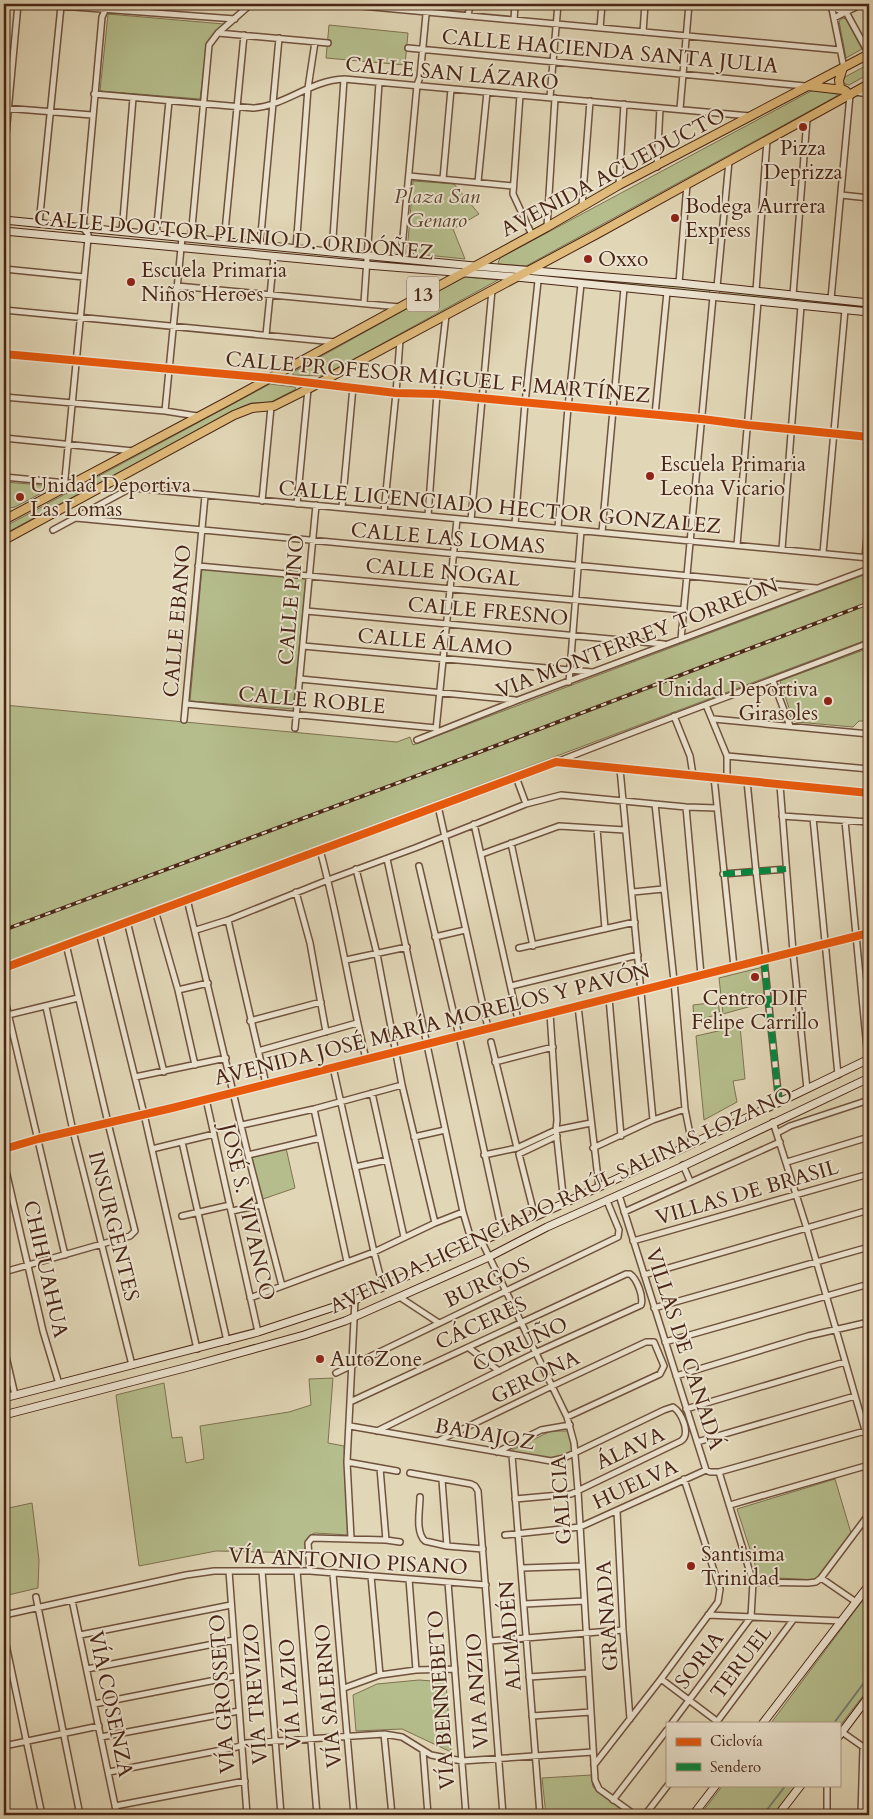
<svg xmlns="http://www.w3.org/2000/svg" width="873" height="1819" font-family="Cardo,serif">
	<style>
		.green { fill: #b5bd8c; stroke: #7f7250 }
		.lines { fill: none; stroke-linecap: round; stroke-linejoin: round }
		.stream { stroke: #767e70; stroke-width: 2 }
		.street-casing { stroke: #6f523d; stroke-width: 8 }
		.secondary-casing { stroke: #492615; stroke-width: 9 }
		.primary-casing { stroke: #492615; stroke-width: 10 }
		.street { stroke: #ece4d0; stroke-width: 5 }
		.secondary { stroke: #ece4d0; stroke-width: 7 }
		.primary { stroke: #e0bb7b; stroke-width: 8 }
		.rail-casing { stroke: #492615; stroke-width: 4 }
		.rail { stroke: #ece4d0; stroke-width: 2; stroke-dasharray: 5.5; stroke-linecap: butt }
		.quiet { stroke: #00873e; stroke-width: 6; stroke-dasharray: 12 6; stroke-linecap: butt }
		.cycleway-casing { stroke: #ece4d0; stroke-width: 11 }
		.cycleway { stroke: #e8590c; stroke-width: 8 }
		.poi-dot { fill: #8f2418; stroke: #ece4d0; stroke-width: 2 }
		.labels { text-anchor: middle; stroke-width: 4; stroke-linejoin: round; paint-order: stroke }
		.shield { fill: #ece4d0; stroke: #7a5f4d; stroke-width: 1 }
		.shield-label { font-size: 20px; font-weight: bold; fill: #492615 }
		.street-label { font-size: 21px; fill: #492615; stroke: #ece4d0 }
		.poi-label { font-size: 21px; fill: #492615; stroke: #ece4d0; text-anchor: start }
		.park-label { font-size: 21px; font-style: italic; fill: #5f442d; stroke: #ece4d0 }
	</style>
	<rect width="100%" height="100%" fill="#e1d6b6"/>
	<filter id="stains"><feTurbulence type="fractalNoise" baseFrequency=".004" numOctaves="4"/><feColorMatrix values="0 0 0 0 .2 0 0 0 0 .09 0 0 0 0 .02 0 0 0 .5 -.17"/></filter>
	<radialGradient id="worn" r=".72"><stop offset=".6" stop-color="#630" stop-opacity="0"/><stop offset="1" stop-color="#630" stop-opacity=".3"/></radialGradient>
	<path class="green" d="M108,14L224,24L207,43L200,99L100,91Z
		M843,18L846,19L862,49L846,58L839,21Z
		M329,25L408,33L405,65L326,58Z
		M869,64V74L849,85L845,84L843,81L845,77Z
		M813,90L837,93V96L526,266L499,264L498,263L500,258Z
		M413,181L454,184L479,214L453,229L465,259L407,253Z
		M536,273L708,289L710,291L708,293L535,276L534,274Z
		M464,277L498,280L323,376L293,375V372Z
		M721,291L869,305V308L720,294L719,293Z
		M270,384L295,387L296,389L271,402L251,403L241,407L4,534V527Z
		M4,482L55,486L15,507L4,509Z
		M202,569L306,578L293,709L190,701Z
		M869,573V639L4,963V705L397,742L410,737L413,745Z
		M869,648V721H859L853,727L796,722L793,720L780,681Z
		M763,967L766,1002L723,1014L719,978Z
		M718,1002L720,1014L694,1021L693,1005Z
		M740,1026L745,1079L733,1081L737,1102L704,1120L696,1036Z
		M286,1148L295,1188L263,1199L251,1158Z
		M333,1378L328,1443L344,1446L349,1535L315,1533C305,1536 305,1544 305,1553L216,1551L139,1566L116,1395L164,1383L172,1438L182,1437L186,1463L204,1459L200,1426L289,1412L311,1405L309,1379Z
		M551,1431H568L571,1433L572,1451L554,1459L510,1451Z
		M835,1479L851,1533L816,1580L759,1577L737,1509Z
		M32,1503L39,1560L38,1588L4,1596V1509Z
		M869,1592V1688L839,1727V1723H771Z
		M419,1680L446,1682L451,1752L402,1729L356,1731L353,1695L377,1684Z
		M591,1775L593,1787L628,1815H546L542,1778Z
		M723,1785H792L794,1788L773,1815H700Z"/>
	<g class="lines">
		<path class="stream" d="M834,1723L869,1676
			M763,1815L786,1785"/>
		<g class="street-casing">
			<path id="street" d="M34,4L235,19
				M340,4L840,50
				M810,4L832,6L844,13
				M831,4L844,68
				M846,12L869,54
				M468,16L470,4
				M834,18L862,4
				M514,20L515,4
				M600,28L602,4
				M643,32L645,4
				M218,33L328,43
				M408,48L805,86
				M855,92L869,94
				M94,94L253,108C285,106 311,80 344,79L750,116
				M520,95L513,194L532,235
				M550,97L558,4
				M4,108L92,115
				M680,109L689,4
				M4,156L18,4
				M657,167L660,108
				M409,176L513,186
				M443,179L451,89
				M478,182L487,92
				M619,185L624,104
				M841,195L869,198
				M582,206L590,101
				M39,224L61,6
				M547,227L555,98
				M122,232L133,98
				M156,235L169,101
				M191,238L209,45L218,33L251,4
				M224,242L244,35
				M260,245L279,38
				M296,249L308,88L315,42
				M332,252L344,79
				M401,259L417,85L420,77L427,4
				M4,269L84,277
				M679,283L687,184
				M177,286L399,307
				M717,287L729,161
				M756,291L767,140
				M793,295L807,119
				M831,299L850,95
				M364,303L379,83
				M4,310L335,342
				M266,335L274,256
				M4,397L165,411L197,416
				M165,411L182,238
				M655,415L667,292
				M4,438L133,451
				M4,477L67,483
				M64,489L88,238V234L83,228L102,17L108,4
				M262,501L271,407
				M297,504L308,389
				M342,507L353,387
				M384,512L396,393L400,340
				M428,516L437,394L446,315
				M76,518L816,588
				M471,520L492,290
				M515,524L525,403L538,281
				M558,528L568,407L581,284
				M53,530L129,489L134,488L869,558
				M602,532L624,288
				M737,545L758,302
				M782,549L801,306
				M823,553L845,310
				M865,558L869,515
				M198,566L684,610
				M306,611L664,644
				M681,639L713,297
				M303,646L592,672
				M300,679L515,700
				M773,681L790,726
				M569,682L581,531
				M186,704L436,728
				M706,705L727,756V778
				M674,716L690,756L693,775
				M714,719L869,734
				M184,720L205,496
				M295,728L316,505
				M436,730L457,519
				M417,740L518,700L869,569
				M727,756L869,769
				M559,761C662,720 766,683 869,643
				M620,769L653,1120
				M516,777L526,804
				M714,777L734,967
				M747,781L756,871L766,959
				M780,785L793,952L807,1089
				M655,804L674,981L685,1109L692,1144
				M438,806L488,1028
				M686,807L701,975
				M782,816L869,822
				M813,818L838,1075
				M845,821L868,1059
				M474,824L518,1020
				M597,829L605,929
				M511,843L533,946
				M320,850C339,919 349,990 366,1059
				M482,854L559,826L625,830
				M387,859L463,1212L473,1246
				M419,866L459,1036L502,1232
				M356,869L377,954L402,1085L435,1223
				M723,874L786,869
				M296,892L310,943L326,1032
				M633,892L663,889
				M187,899L248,1155L282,1286
				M155,910L178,990L195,1065
				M228,920L266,1084
				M127,921L164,1072
				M196,930L228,920L328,880L415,848L526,804L561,795L686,807L717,808
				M99,932L144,1114L197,1349
				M435,937L465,930
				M519,948L635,922
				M346,960L407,947
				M764,960L779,1102
				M4,968L556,762L869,793
				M511,986L638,955
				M178,990L208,983
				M4,996L65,1255
				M609,998L621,1136
				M578,1006L599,1187
				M46,1007L73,1131L132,1365
				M550,1013L557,1120L556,1130L564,1204
				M8,1015L78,998
				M250,1021L321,1002
				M491,1042L517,1148
				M258,1051L357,1023
				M495,1062L553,1047
				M333,1067L374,1252L383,1287
				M135,1077L226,1058
				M372,1093L404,1237
				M206,1099L258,1332
				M314,1109L347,1262
				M773,1122L807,1229L869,1444
				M242,1125L314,1109L402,1085
				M777,1133L790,1126L869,1100
				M414,1137L445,1130
				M182,1142L227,1341
				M593,1148L653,1120L685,1109
				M152,1149L214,1134
				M248,1155L320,1138
				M484,1155L517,1148L556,1130L591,1123
				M4,1162L43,1331L59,1384
				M787,1162L869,1137
				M683,1165L690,1181
				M355,1167L387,1160
				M619,1195L706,1470L710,1472H719L865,1431
				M232,1211L261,1205
				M624,1212L780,1142
				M182,1216L230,1205
				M535,1217L519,1154L557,1136
				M633,1241L869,1174
				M482,1242L567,1417L574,1443L578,1491L595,1780L599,1789L635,1815
				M4,1272L130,1236L135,1231L108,1123L66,944
				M644,1275L869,1210
				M250,1298L374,1252L435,1223L463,1212
				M401,1298L439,1323
				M654,1308L869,1247
				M665,1342L869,1284
				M4,1348L15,1395
				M469,1348L499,1371
				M336,1373L618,1237L619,1230L607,1201
				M676,1376L808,1336L869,1322
				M350,1402L626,1274H630C637,1279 644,1297 641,1305L535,1353L377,1431
				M686,1409L845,1362
				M350,1426L551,1461L564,1458L664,1410L673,1407C682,1413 691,1434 681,1441L571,1494L515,1499
				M438,1441L552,1386L646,1342H654L664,1366L660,1374L567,1417
				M697,1442L855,1396
				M497,1452L541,1430L570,1425
				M512,1455L540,1815
				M347,1462L397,1471
				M380,1468L386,1540
				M410,1473L471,1484L475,1486L478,1491L503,1815
				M442,1480L447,1546
				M420,1497C420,1510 415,1532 425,1541L447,1546L483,1549
				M730,1505L869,1465
				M617,1511L623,1630L630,1719
				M505,1535L580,1527L706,1470
				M351,1538L347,1462L355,1300
				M522,1568L582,1566
				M229,1571L247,1815
				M262,1571L281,1815
				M297,1571L317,1815
				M310,1571L308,1543L312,1538L386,1540L400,1542
				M333,1574L354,1815
				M371,1576L380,1675
				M821,1578L856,1602
				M409,1579L416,1670
				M448,1582L466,1815
				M753,1582L808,1583L816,1582L821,1578L869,1514
				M36,1597L80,1815
				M72,1600L117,1815
				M524,1604L584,1601
				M4,1615L186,1575L214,1571H310L486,1585
				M708,1615L842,1621
				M4,1635L42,1815
				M80,1635L231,1605
				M490,1641L623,1630
				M87,1669L234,1640
				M529,1677L588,1673
				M661,1679L718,1722
				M344,1688L380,1675L416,1670L455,1669
				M94,1704L236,1676
				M532,1716L591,1712
				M672,1723L751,1617L753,1582L719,1472
				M716,1723L793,1620
				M842,1732L869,1751
				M384,1734L392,1815
				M101,1737L239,1711
				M4,1746L99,1726
				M423,1751L428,1815
				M594,1765L661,1679L718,1602L720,1589L684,1479
				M109,1772L237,1747L246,1743L384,1734L402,1737L431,1755L462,1761L593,1752
				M613,1800L667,1730
				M115,1806L245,1781
				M4,1814V1815
				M645,1815L668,1785
				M827,1815V1785
				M861,1815L863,1747"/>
		</g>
		<g class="secondary-casing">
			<path id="secondary" d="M4,220L474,266L679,283L869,303
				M4,231L367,265L516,277L869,312
				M4,354L270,378L396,393L437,394L702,419L748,425L869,437
				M4,1149L38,1139L172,1108L869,933
				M4,1398L258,1332L355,1300L692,1144L869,1059
				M4,1415L192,1366L304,1335L345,1321L489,1257L547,1227L679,1168L869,1078
				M763,1723L869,1585
				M839,1736L869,1696
				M693,1815L716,1785
				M778,1815L801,1785"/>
		</g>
		<g class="primary-casing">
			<path id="primary" d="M843,68L839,80L840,88L846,91
				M808,86L843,90L850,95
				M4,520L228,401L547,227L619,185L869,54
				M4,540L234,415L252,408L274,406L308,389L597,234L869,84"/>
		</g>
		<use href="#street" class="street"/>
		<use href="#secondary" class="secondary"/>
		<use href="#primary" class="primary"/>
		<g class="rail-casing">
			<path id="rail" d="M4,930L435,769L869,603"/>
		</g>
		<use href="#rail" class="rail"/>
		<path class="quiet" d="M723,874L786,869
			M764,960L779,1102"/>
		<g class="cycleway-casing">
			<path id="cycleway" d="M4,354L270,378L396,393L437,394L702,419L748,425L869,437
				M4,968L556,762L869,793
				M4,1149L38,1139L172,1108L869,933"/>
		</g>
		<use href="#cycleway" class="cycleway"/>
	</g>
	<g class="poi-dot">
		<circle cx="803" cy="127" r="5"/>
		<circle cx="675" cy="218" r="5"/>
		<circle cx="588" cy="259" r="5"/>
		<circle cx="131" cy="282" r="5"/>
		<circle cx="650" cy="476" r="5"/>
		<circle cx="20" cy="497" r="5"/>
		<circle cx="828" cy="701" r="5"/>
		<circle cx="755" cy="977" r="5"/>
		<circle cx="320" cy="1359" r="5"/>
		<circle cx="691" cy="1566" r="5"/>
	</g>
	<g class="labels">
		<rect class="shield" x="407" y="276.5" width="32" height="35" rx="4"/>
		<g class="shield-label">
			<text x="423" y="301">13</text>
		</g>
		<g class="street-label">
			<text transform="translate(610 51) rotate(5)" y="7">CALLE HACIENDA SANTA JULIA</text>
			<text transform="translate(452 73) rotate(5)" y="7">CALLE SAN LÁZARO</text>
			<text transform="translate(613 172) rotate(-28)" y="7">AVENIDA ACUEDUCTO</text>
			<text transform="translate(234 235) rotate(5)" y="7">CALLE DOCTOR PLINIO D. ORDÓÑEZ</text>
			<text transform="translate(438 377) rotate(5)" y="7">CALLE PROFESOR MIGUEL F. MARTÍNEZ</text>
			<text transform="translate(500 507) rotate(5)" y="7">CALLE LICENCIADO HECTOR GONZALEZ</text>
			<text transform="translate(448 538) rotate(5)" y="7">CALLE LAS LOMAS</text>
			<text transform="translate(443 572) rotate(5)" y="7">CALLE NOGAL</text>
			<text transform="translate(291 600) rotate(-85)" y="7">CALLE PINO</text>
			<text transform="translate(488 611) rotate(5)" y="7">CALLE FRESNO</text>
			<text transform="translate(177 621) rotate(-85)" y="7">CALLE EBANO</text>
			<text transform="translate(637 638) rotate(-21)" y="7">VIA MONTERREY TORREÓN</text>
			<text transform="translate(435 642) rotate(5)" y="7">CALLE ÁLAMO</text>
			<text transform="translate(312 700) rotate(5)" y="7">CALLE ROBLE</text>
			<text transform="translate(432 1024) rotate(-14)" y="7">AVENIDA JOSÉ MARÍA MORELOS Y PAVÓN</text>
			<text transform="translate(747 1192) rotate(-16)" y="7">VILLAS DE BRASIL</text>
			<text transform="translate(561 1200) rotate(-25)" y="7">AVENIDA LICENCIADO RAÚL SALINAS LOZANO</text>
			<text transform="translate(248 1212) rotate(77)" y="7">JOSÉ S. VIVANCO</text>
			<text transform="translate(114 1226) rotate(76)" y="7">INSURGENTES</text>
			<text transform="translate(46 1269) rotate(77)" y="7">CHIHUAHUA</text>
			<text transform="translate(487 1282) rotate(-25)" y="7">BURGOS</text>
			<text transform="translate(481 1323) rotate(-25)" y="7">CÁCERES</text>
			<text transform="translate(520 1344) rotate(-25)" y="7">CORUÑO</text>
			<text transform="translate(685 1349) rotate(72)" y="7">VILLAS DE CANADÁ</text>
			<text transform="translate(535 1377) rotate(-26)" y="7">GERONA</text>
			<text transform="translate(485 1434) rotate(10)" y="7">BADAJOZ</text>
			<text transform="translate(630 1448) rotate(-25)" y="7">ÁLAVA</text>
			<text transform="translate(635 1484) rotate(-25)" y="7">HUELVA</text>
			<text transform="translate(561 1500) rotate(-94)" y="7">GALICIA</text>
			<text transform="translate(348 1561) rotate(3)" y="7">VÍA ANTONIO PISANO</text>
			<text transform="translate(607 1616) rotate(-94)" y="7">GRANADA</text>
			<text transform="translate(510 1636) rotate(-94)" y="7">ALMADÉN</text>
			<text transform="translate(699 1660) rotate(-53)" y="7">SORIA</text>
			<text transform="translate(741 1662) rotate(-53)" y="7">TERUEL</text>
			<text transform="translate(477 1691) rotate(-94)" y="7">VIA ANZIO</text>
			<text transform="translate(222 1694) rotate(-94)" y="7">VÍA GROSSETO</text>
			<text transform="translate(255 1694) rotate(-94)" y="7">VÍA TREVIZO</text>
			<text transform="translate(290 1694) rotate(-94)" y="7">VÍA LAZIO</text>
			<text transform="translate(328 1696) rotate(-95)" y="7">VÍA SALERNO</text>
			<text transform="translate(441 1700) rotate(-94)" y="7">VÍA BENNEBETO</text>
			<text transform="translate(111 1704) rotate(78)" y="7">VÍA COSENZA</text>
		</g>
		<g class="poi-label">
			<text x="803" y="155" text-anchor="middle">Pizza<tspan x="803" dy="24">Deprizza</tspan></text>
			<text x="685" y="213">Bodega Aurrera<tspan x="685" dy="24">Express</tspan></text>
			<text x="598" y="266">Oxxo</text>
			<text x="141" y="277">Escuela Primaria<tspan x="141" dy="24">Niños Heroes</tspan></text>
			<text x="660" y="471">Escuela Primaria<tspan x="660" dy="24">Leona Vicario</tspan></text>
			<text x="30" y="492">Unidad Deportiva<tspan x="30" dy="24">Las Lomas</tspan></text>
			<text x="818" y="696" text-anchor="end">Unidad Deportiva<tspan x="818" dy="24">Girasoles</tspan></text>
			<text x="755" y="1005" text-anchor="middle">Centro DIF<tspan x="755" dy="24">Felipe Carrillo</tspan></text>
			<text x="330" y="1366">AutoZone</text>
			<text x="701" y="1561">Santisima<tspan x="701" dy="24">Trinidad</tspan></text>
		</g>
		<g class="park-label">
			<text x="437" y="203">Plaza San<tspan x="437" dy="24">Genaro</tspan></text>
		</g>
	</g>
	<rect width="873" height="1819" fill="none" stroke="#e1d6b6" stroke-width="20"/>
	<rect x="5" y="5" width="863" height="1809" fill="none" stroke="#492615" stroke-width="2.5"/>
	<rect x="10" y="10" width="853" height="1799" fill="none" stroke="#492615"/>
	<rect x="666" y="1722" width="175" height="65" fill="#ece4d0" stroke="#ab9885"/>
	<rect x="676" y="1738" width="25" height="8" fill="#e8590c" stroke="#ab9885"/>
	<text x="710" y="1746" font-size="15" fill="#492615">Ciclovía</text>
	<rect x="676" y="1763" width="25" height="8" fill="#00873e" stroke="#ab9885"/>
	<text x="710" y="1772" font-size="15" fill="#492615">Sendero</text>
	<rect width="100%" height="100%" filter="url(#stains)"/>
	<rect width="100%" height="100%" fill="url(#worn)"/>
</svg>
